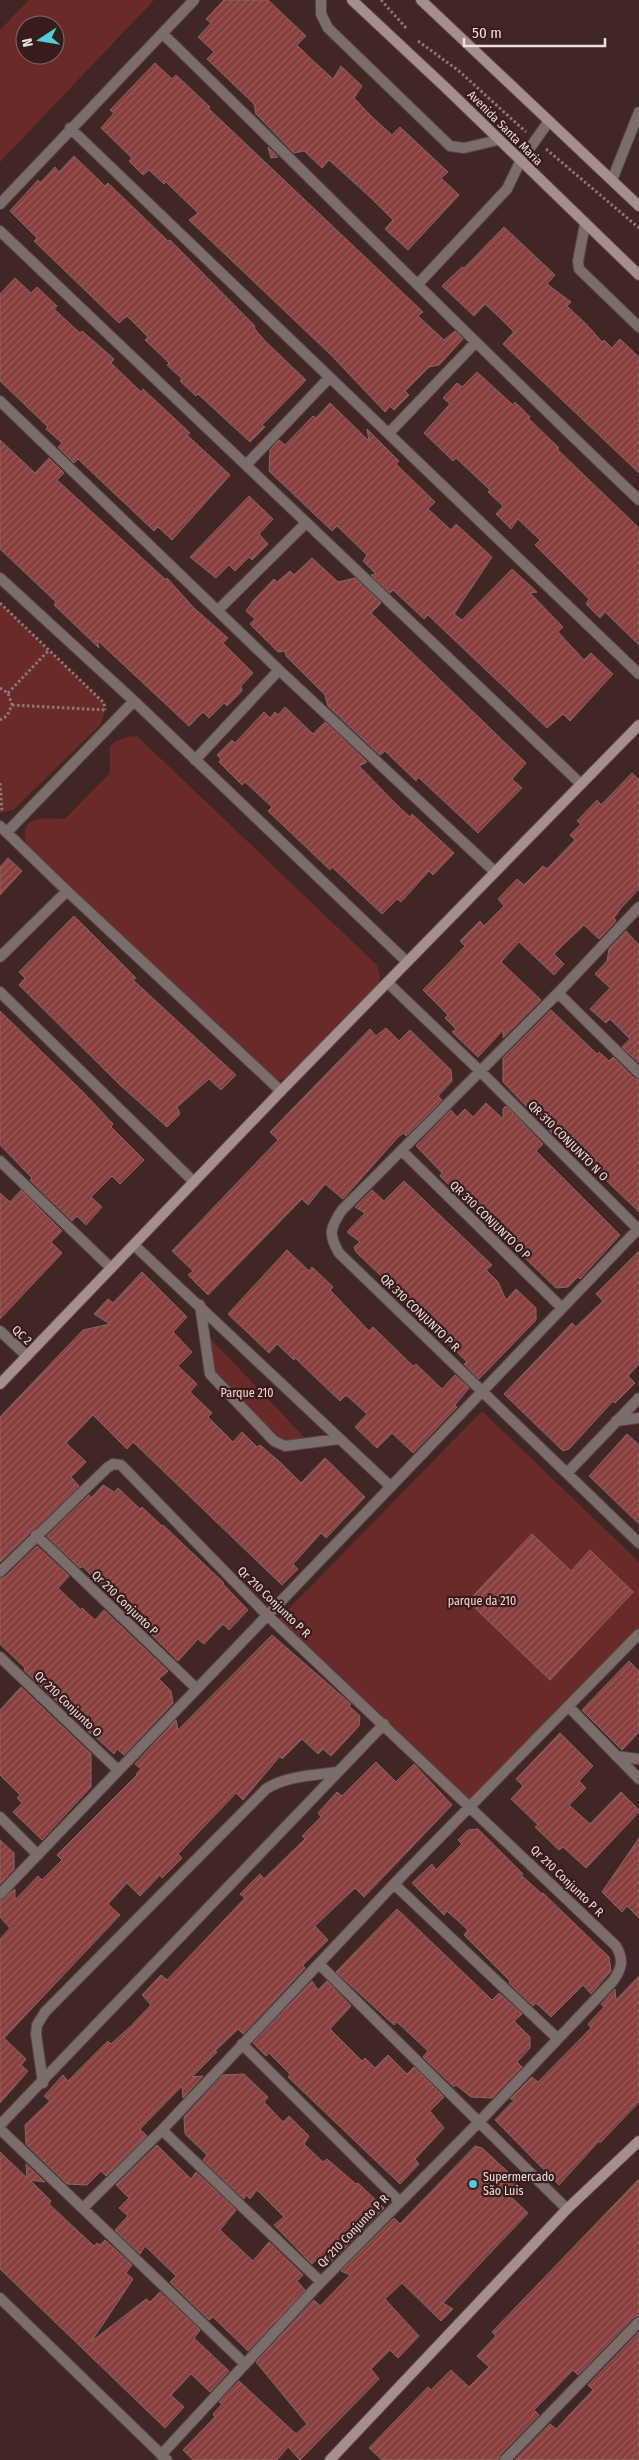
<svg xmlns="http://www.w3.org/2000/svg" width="639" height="2460" font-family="'Fira Sans Condensed',sans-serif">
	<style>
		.green { fill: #6a2a2a; fill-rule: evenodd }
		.building { fill: url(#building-hatch); stroke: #866866 }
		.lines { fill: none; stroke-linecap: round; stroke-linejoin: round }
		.street-casing { stroke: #5c4442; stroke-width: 12 }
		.secondary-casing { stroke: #5c4442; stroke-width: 12 }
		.path { stroke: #8c7775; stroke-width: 3; stroke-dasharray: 2.5 2.5; stroke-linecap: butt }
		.street { stroke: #7a6d6b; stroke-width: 10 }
		.secondary { stroke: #a58f8e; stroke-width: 10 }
		.poi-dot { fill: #52ccd6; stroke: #361d1c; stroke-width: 2 }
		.labels { text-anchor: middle; stroke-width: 4.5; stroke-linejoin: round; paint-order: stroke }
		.street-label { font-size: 12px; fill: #f0dfdd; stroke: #361d1c }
		.park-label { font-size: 12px; fill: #ffd0cd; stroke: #361d1c }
		.poi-label { font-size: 12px; fill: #f0dfdd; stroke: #361d1c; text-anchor: start }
	</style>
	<defs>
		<pattern id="building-hatch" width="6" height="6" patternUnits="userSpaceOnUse" patternTransform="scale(1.25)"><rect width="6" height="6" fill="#893f3e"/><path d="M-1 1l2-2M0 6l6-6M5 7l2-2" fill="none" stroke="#9a5a59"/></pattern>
	</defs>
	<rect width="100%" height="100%" fill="#402725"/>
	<path class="green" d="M29,0H154L0,162V30ZM25,25H55V55H25Z
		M0,603L104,703L105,710L101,724L13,810L0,813Z
		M130,736L138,737L377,965L380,977L379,983L285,1079L276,1080L268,1076L26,843C18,814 47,818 65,819L110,773V746L116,741Z
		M207,1335L307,1440L279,1442L214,1377Z
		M482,1411L639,1562V1629L470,1805L334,1670L277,1621Z"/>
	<path class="building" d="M224,0H268L306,36L297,45L308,56L333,79L341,66L362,86L354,98L371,116L392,135L400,127L448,172L441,178L459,195L408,250L385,229L393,220L371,198L329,160L322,168L304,151L294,153L256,114L254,104L207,59L214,52L198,37L211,23L206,19Z
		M155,63L172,79L176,75L210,107L208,108L423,312L418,316L444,340L455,331L463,339L439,365L429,367L405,391L409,395L394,410L390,406L385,412L332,356L189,220L198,213L166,182L164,184L149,170L143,175L129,161L132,158L101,128L114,113L110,110Z
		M268,147L278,157L271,158Z
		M74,156L105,186L108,183L168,241L170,240L255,326L254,328L265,341L306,380L262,425L265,427L250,442L198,394L196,396L180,381L182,379L167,365L169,363L145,340L148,337L127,316L119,323L34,241L37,238L10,211L38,180L40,183L55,167L59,172Z
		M504,227L555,275L547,284L571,302L567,306L588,326L602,342L604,340L612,348L620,339L639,357V473L503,344L514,332L502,320L485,304L474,316L442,286L462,267L464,268Z
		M15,278L31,293L37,287L57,306L54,309L80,333L82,331L114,359L111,363L141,392L143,389L190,433L187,435L230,475L172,540L158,527L154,531L78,459L74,463L58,447L62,443L46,429L48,427L0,381V294Z
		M477,372L513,405L515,402L530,417L528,418L559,448L557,449L639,528V645L605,612L600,618L586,604L589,599L535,545L540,540L518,519L511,529L496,514L503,506L488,492L490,490L456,458L453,461L424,433L450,404L443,398L457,383L462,387Z
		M330,403L369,441L367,429L399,461L396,464L435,502L428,509L451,530L456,524L492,557L454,614L462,620L512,569L537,592L530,593L563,627L558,632L584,660L591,653L613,674L570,721L563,714L547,728L428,615L424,619L393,590L390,593L371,575L376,574L363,561L367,555L337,526L332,531L269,471L270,450L279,440L285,445L313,416L316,418Z
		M0,440L35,473L49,458L64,473L57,480L166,580L167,578L194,608L228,638L223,643L253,673L241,686L242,691L227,706L224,703L209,718L203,712L189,726L97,640L99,648L54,605L56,602L0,549Z
		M249,496L273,519L259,534L268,544L252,560L249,557L235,571L229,565L216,578L190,557Z
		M312,558L338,582L355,578L381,603L371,613L526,763L512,779L522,788L478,833L418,777L416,781L385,751L380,755L328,706L325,695L286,656L285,651L278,652L250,624L255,619L246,611L253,601L274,579L277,582L290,571L294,575Z
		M285,707L313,734L325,722L367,762L359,766L396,804L410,817L412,814L454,853L433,875L429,871L401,902L397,899L382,914L332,867L330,870L268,811L272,807L245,782L242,785L219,762L221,759L217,755L232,740L235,743L264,712L270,718L275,712L278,715Z
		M632,773L639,780V889L621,908L614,918L616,921L599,939L584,925L564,944L554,954L564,964L554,975L519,942L501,962L541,1000L503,1038V1030L478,1057L452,1032L456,1029L445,1018L448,1015L423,990L465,946L460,941L480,921L484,926L504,906L498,899L517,879L524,885L543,866L547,869L575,840L570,835L581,824L577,821L597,800L601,805Z
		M8,858L22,871L0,895V867Z
		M74,916L136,978L133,980L236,1075L221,1090L209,1079L177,1107L180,1114L167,1127L121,1086L19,985L25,978L19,972Z
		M626,931L639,945V1063L622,1047L630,1039L610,1019L606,1023L590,1009L610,988L595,974L607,961L609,949Z
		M551,1010L597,1054L599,1052L609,1061L613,1057L634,1078L639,1080V1212L555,1131L552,1133L503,1082V1058Z
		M0,1011L84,1093L113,1124L111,1127L144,1160L120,1184L112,1176L91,1197L102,1207L86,1225L77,1216L72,1221L30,1180L32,1178L0,1145Z
		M386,1028L399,1041L410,1030L451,1070L452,1081L438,1096L442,1100L406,1136L404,1133L399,1136L343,1199L325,1184L308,1205L302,1199L208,1295L188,1275L193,1271L172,1251L278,1140L270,1132L370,1029L376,1036Z
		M486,1103L503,1119V1109L506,1106L543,1144L536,1151L620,1235L580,1279L578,1277L568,1287L556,1288L440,1176L442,1173L416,1146L451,1110L457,1117L465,1109L473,1117Z
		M404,1181L492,1265L486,1270L498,1282L506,1300L516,1289L536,1308V1320L479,1379L464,1364L467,1362L431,1327L433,1326L356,1252L354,1247L360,1242L347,1232L365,1213L355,1207L372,1190L384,1201Z
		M21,1190L62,1231L51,1242L62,1253L0,1319V1193L10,1202Z
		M287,1250L309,1271L312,1267L333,1287L330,1290L369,1331L373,1327L413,1366L416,1364L442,1389L455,1375L469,1388L455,1405L457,1407L413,1453L392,1433L377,1448L355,1427L367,1414L346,1395L340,1401L295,1358L294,1360L277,1344L269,1353L228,1314Z
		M639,1251V1364L628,1376L635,1383L615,1403L613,1401L569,1449L563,1451L504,1394L572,1323L576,1327L603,1301L596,1294Z
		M142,1272L187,1317L173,1332L192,1352L178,1366L197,1384L190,1392L212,1413L208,1417L233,1442L242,1432L257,1447L260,1445L281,1463L301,1483L325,1458L365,1497L326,1538L321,1533L293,1564L298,1569L282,1585L133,1442L127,1449L93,1415L66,1443L86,1462L71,1477L79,1486L0,1562V1417L83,1330L110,1324L94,1314L108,1299L113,1303Z
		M627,1434L639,1445V1524L589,1476Z
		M103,1485L114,1492L118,1488L140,1509L142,1507L162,1526L163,1525L224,1583L223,1584L248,1610L229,1630L223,1624L204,1644L198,1639L178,1661L82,1566L81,1568L78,1566L47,1536L89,1495L91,1498Z
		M532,1534L571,1571L590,1550L633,1592L550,1680L475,1608L477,1602L472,1597Z
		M37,1546L69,1576L58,1588L81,1610L82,1608L95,1620L104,1610L168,1671L159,1679L171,1691L173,1703L124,1755L117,1749L114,1754L90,1732L91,1734L24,1670L25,1668L0,1644V1579L5,1577Z
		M272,1635L351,1704L349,1706L360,1716L359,1726L331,1756L323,1749L318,1754L302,1739L282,1759L280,1756L243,1800L236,1793L178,1854L182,1858L162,1878L160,1875L140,1896L127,1883L108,1904L120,1915L4,2038L26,2059L21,2065L28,2071L0,2103V1939L10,1928L0,1917V1901L15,1889V1900L38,1876L42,1880L62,1860L57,1855L137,1775L136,1774L141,1769L135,1764L176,1720L178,1730Z
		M629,1661L639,1671V1732L622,1750L582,1710Z
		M21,1687L91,1754V1787L42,1840L13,1812L22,1803L17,1798L20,1795L0,1775V1710Z
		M560,1733L593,1766L579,1781L586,1788L569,1805L590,1824L621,1792L639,1810V1812L586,1868L563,1847L559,1850L535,1827L538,1825L511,1799L523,1786L516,1779Z
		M376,1762L396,1782L414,1764L452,1805L364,1897L355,1888L315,1926L328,1940L303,1965L305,1968L243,2034L238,2029L215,2051L217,2052L192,2077L203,2076L183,2098L182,2086L140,2129L147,2136L106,2176L101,2171L87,2185L67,2184L26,2144L25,2125L50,2101L44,2096L63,2075L68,2081L108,2041L111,2044L132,2025L151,2005L142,1995L161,1975L167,1980L245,1898L240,1894L260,1874L264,1879L305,1839L302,1836L321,1817L318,1813L337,1792L342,1796Z
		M478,1829L523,1874L521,1875L542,1894L543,1893L609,1957L611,1971L591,1994L583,1985L551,2017L536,2003L533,2006L509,1983L510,1981L464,1935L468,1930L447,1911L444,1915L412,1883L432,1864L436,1870L462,1844L458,1840L468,1830Z
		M639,1838V1918L627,1906L622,1912L602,1892Z
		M0,1840L14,1853V1869L0,1884Z
		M397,1909L492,2000L499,1993L522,2014L514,2021L530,2037V2048L517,2062L522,2067L492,2098L471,2097L456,2085L454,2087L423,2057L428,2051L397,2022L394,2025L336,1972Z
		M639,1976V2102L600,2143L599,2141L559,2185L495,2120L515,2099H510L532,2077L538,2082L591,2028L588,2024L604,2007L601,2004L615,1989L616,2000Z
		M312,1981L318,1990L327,1981L351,2006L330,2029L362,2061L365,2058L375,2068L388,2055L407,2074L414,2067L444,2097L430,2111L444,2128L415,2159L419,2164L400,2184L288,2077L290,2074L269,2053L266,2056L253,2043Z
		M244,2074L268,2097L264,2102L283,2122L289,2116L309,2136L304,2144L323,2162L327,2159L356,2184L358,2183L384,2208L328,2265L316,2260L312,2264L274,2225L284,2217L257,2190L250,2199L246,2195L244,2199L203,2160L207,2155L185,2134L184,2117L223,2075Z
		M157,2145L191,2179L196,2172L236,2210L220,2230L253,2261L269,2242L303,2275L297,2281L305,2290L248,2351L213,2317L209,2320L170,2282L176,2276L145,2246L140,2254L115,2230L128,2216L119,2208L129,2198L116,2185Z
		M475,2146L482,2148L519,2182L508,2194L528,2213L443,2303L453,2309L441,2321L402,2283L385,2299L419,2336L398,2358L390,2350L371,2369L379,2379L300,2460L288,2447L277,2460H193L183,2450L215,2417L213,2414L222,2404L219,2402L239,2381L296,2434L307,2424L256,2362L314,2300L320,2306L350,2275L341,2271L394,2218L400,2224Z
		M0,2152L27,2178L26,2164L45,2182L30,2180L51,2201L49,2204L94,2246L97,2243L100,2245L105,2240L132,2265L126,2273L133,2279L91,2342L146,2299L150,2302L160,2292L200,2330L194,2338L229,2371L210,2392L191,2374L171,2395L184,2407L165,2428L0,2269Z
		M639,2179V2315L634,2317L578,2375L573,2370L534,2410L539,2415L500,2455L498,2460H382L369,2448L428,2387L431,2390L451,2370L469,2387L489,2367L477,2356L496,2336L492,2332Z
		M639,2332V2460H515L550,2424L556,2429L593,2390L588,2385Z"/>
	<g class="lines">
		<g class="street-casing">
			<path id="street" d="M321,0V14L328,28L450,146L464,148L498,140
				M163,34C322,189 478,347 639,500
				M70,128L639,674
				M612,180L639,112
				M0,204L194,0
				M585,224L578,261L579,269L639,327
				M0,231L581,784
				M418,284L507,189L520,162L549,121
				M0,401L279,670L495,872
				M389,433L475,343
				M247,464L329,378
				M0,578L134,701L407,962
				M218,610L305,524
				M195,760L279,670
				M0,826L67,891L281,1091
				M7,832L134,701
				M639,907L558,993L342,1210C330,1228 328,1234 339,1253L639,1543
				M0,957L67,891
				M388,983L480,1071L638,1229
				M0,992L194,1182
				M558,993L639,1073
				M402,1151L561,1307
				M0,1161L111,1268
				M134,1245L390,1486
				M200,1305L210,1374L274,1441L285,1446L339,1439
				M0,1331L27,1356
				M616,1421L639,1418
				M568,1472L639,1398
				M36,1535L197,1689
				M0,1572L107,1468L113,1464L121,1465L267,1615L616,1946C624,1960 622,1968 613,1981L478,2123L321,2282L161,2455
				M0,1657L118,1770
				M569,1707L639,1779
				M616,1756L639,1759
				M0,1817L38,1855
				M394,1884L557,2038
				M0,1894L639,1228
				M319,1964L567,2209
				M242,2044L399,2201
				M43,2083L36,2034L37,2025L45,2012L266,1789C285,1776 315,1775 338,1772
				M0,2125L384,1724
				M0,2129L245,2364
				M162,2130L321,2282
				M83,2208L162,2130L394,1884L639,1634
				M0,2298L167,2460
				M505,2460L639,2322"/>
		</g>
		<g class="secondary-casing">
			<path id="secondary" d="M352,0L446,88L639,275
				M421,0L639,206
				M0,1384L281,1091L639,725
				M330,2460L567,2209L639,2141"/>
		</g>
		<path class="path" d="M381,0L407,29
			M418,41L459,71L526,132
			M546,149L639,228
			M0,603L104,703L105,710
			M0,688L8,693L12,705L7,716L0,720
			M8,693L49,650
			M12,705L105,710
			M0,783L2,812"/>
		<use href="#street" class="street"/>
		<use href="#secondary" class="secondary"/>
	</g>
	<circle class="poi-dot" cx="473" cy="2184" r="5"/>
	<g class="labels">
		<g class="street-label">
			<text transform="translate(505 128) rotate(45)" y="4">Avenida Santa Maria</text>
			<text transform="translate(568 1141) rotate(45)" y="4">QR 310 CONJUNTO N O</text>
			<text transform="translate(490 1220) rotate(44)" y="4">QR 310 CONJUNTO O P</text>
			<text transform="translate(420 1313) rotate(44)" y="4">QR 310 CONJUNTO P R</text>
			<text transform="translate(22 1335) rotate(43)" y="4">QC 2</text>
			<text transform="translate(274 1602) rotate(44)" y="4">Qr 210 Conjunto P R</text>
			<text transform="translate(125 1603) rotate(44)" y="4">Qr 210 Conjunto P</text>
			<text transform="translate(68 1704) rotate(44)" y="4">Qr 210 Conjunto O</text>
			<text transform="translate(567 1881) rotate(44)" y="4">Qr 210 Conjunto P R</text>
			<text transform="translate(353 2231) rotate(-46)" y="4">Qr 210 Conjunto P R</text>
		</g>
		<g class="park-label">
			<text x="247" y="1397">Parque 210</text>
			<text x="482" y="1605">parque da 210</text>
		</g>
		<g class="poi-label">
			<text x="483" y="2181">Supermercado<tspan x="483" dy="14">São Luis</tspan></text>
		</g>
	</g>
	<g transform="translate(40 40) rotate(258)"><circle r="24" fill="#361d1c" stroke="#806b69"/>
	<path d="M0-4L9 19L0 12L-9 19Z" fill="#52ccd6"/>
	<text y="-8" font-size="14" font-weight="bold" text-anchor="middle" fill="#f0dfdd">N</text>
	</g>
	<path d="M464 38v8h141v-8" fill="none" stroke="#f0dfdd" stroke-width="2.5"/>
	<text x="472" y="38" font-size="15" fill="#f0dfdd" stroke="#361d1c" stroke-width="4" paint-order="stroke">50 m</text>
</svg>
